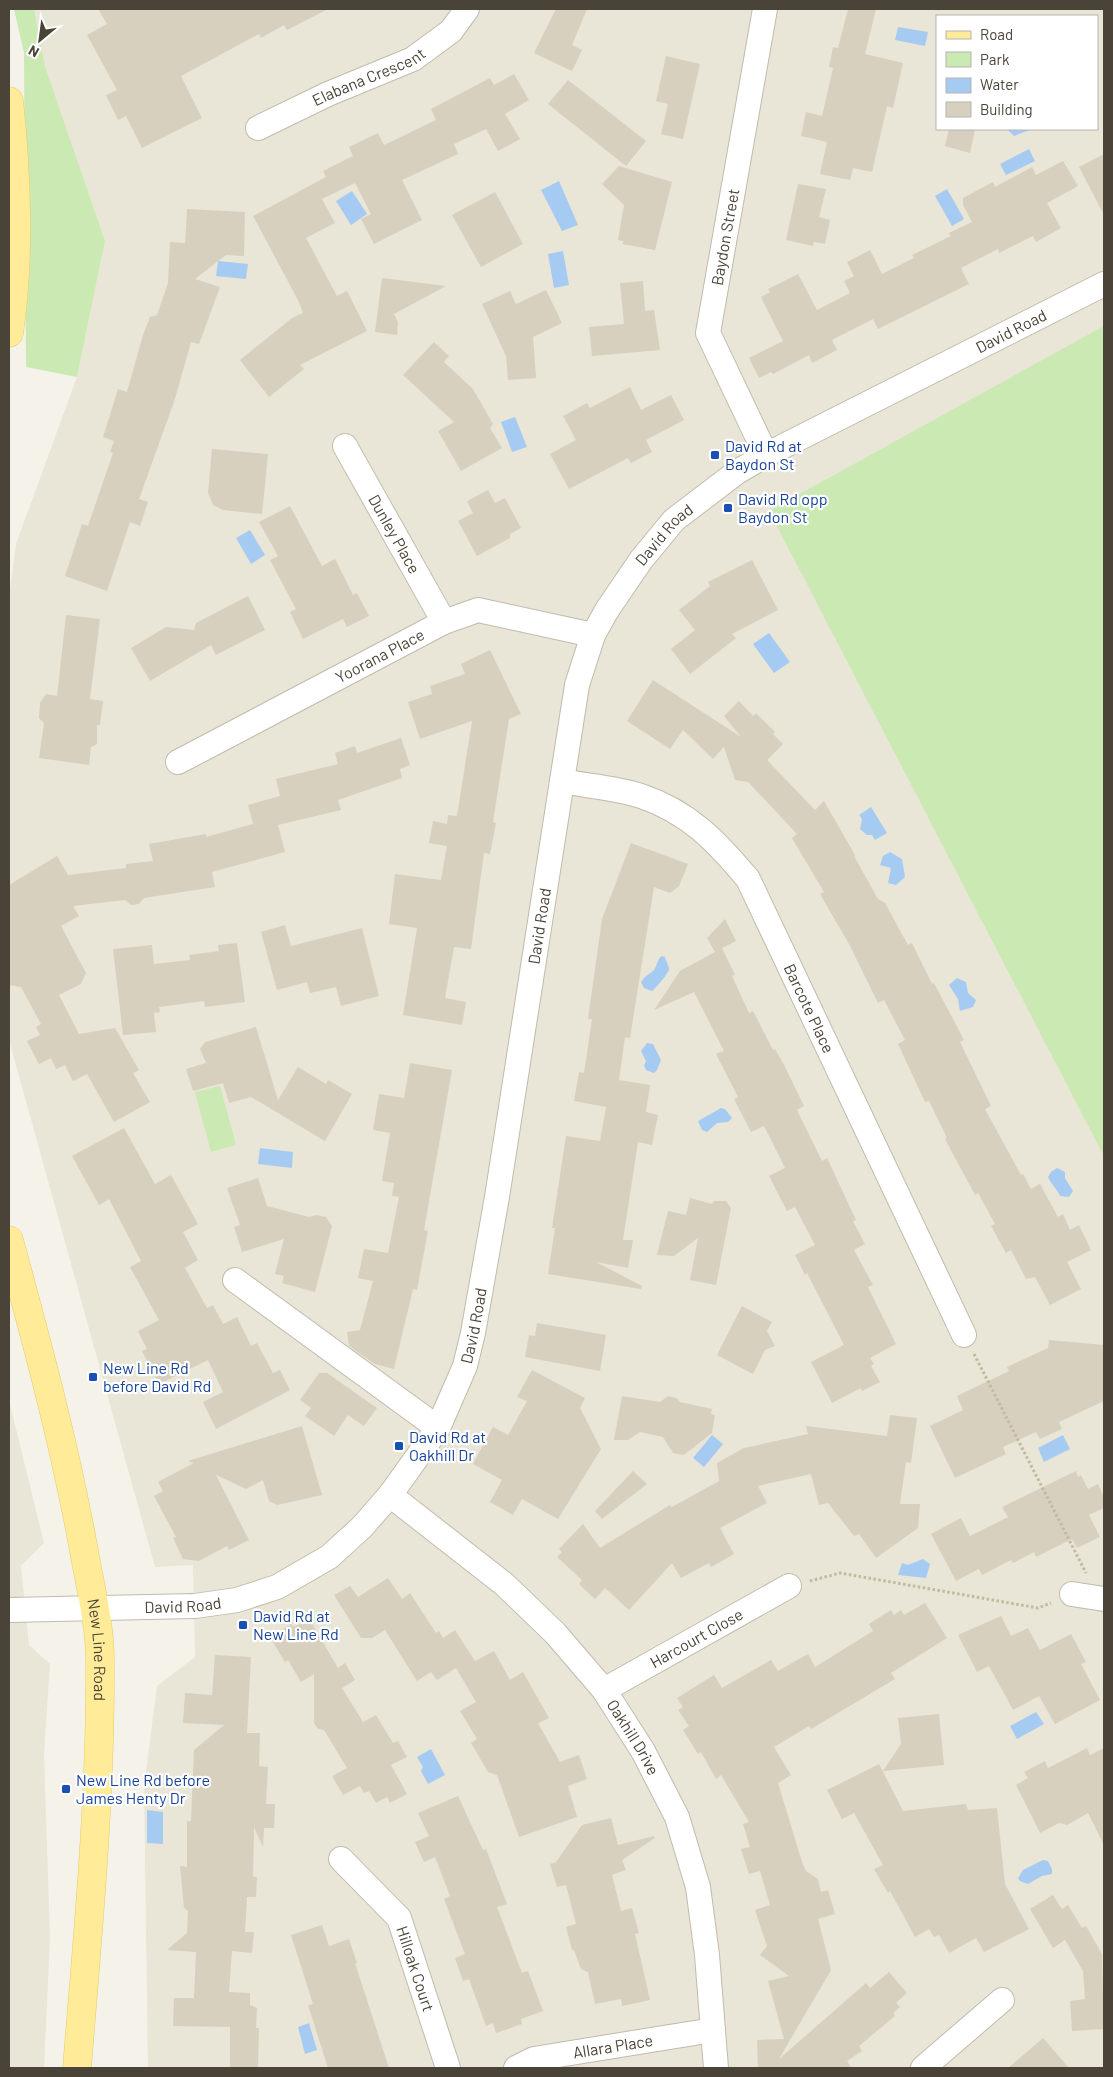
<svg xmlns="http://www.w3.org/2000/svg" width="1113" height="2077" font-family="Barlow,sans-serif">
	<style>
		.residential { fill: #e9e5d7; fill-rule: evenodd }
		.green { fill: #cbe9b2 }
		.water { fill: #a6cbf2 }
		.building { fill: #d7d0bf }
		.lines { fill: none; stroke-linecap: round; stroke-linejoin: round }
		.minor-casing { stroke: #c1bbac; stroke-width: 26 }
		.major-casing { stroke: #e6cb67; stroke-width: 29 }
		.path { stroke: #c3b99d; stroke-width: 3; stroke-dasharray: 2.5 2.5; stroke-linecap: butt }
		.minor { stroke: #fff; stroke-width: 24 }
		.major { stroke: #ffeb98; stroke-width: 28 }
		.transit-dot { fill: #1a4fb4; stroke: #fff; stroke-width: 2 }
		.labels { text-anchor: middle; stroke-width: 4.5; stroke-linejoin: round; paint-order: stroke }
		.street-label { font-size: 16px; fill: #494437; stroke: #fff }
		.transit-label { font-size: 16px; fill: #164399; stroke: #fff; text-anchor: start }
	</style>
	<rect width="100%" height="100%" fill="#f5f2ea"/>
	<path class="residential" d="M34,9H1104V2068H148L144,1787L157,1686L195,1657L193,1565L155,1567L9,1040V597L16,544L77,377L105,241L45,66ZM937,16H1097V129H937Z
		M9,1400L44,1543L21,1566L29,1645L50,1664L44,1754L50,1939L44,2068H9Z"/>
	<path class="green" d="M14,9H34L45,66L105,241L77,377L26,367L24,53Z
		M1104,326V1156L769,511Z
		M220,1086L236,1145L211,1152L195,1092Z"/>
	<path class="water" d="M898,27L928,32L925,46L895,40Z
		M1007,129H1032L1014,136Z
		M1029,149L1035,161L1006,175L1000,164Z
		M559,181L578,225L562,231L541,190Z
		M947,189L964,219L952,226L935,196Z
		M352,191L367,214L351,225L336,201Z
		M563,251L569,285L554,288L548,254Z
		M218,261L248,264L246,279L216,276Z
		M515,417L527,447L512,452L501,422Z
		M250,530L265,555L251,564L236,538Z
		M769,633L790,662L774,673L753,644Z
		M871,807L887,833L875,840L872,835H867L860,829L862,819L859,815Z
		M890,852L902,859L905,877L896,885L888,883L891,868L880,865L883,856Z
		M662,956L665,957C666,961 669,966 669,969C669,973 655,989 652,991L644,988L641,982C645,976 648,975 653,971C658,966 656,960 662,956Z
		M957,978L966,982L968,993L976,1000L973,1007L960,1011L958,999L949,985Z
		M647,1043L653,1044L661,1060L657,1070L654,1073L646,1070L644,1066L646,1061L641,1051Z
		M721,1108L725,1109L732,1118L728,1122L717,1123L707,1132L702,1130L698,1121Z
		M260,1148L293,1152L292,1168L258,1164Z
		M1057,1168L1065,1172V1178L1073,1191L1069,1197L1060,1196C1057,1189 1051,1184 1048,1177L1051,1172Z
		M712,1435L723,1444L704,1467L693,1458Z
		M1063,1435L1070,1449L1044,1462L1038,1448Z
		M923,1559L930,1564L926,1578L898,1575L902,1563L908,1565Z
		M1036,1712L1044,1724L1017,1739L1010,1726Z
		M431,1749L445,1775L428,1784L421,1771L423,1767L417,1757Z
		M147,1810L163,1812V1844L147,1843Z
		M1043,1860L1048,1861L1052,1869V1874L1042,1876L1028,1884L1020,1881L1018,1878L1023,1870Z
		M309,2023L317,2050L305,2054L298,2027Z"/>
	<path class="building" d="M98,9H328L287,30L284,25L261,38L259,34L181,76L202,118L142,148L126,116L118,120L106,95L117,90L87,35L107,24Z
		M556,9H587L572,45L582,50L572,71L534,53Z
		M848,9H876L865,54L903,63L893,108L887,106L872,172L853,168L850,180L820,174L827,142L801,136L806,112L822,116L833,68L829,67L833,47L838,48Z
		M666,56L700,64L683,139L661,134L668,104L656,101Z
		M514,74L529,100L505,114L520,139L498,151L486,129L454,144L458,154L402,180L422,220L374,244L361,219L371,214L355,183L322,199L335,223L306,238L337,296L347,291L367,331L300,365L304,369L269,397L240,360L292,318L303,313L299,302L253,216L326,177L323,171L353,156L349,147L378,133L384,145L436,120L431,109L490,78L494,85Z
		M568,80L646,141L626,166L548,104Z
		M949,129H975L970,153L945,146Z
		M1104,154V215L1079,167Z
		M1063,161L1078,186L1047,203L1061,228L1036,242L1033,236L999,253L998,249L961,268L969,284L878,329L873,319L832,340L837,350L812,363L809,355L773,374L771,372L759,378L749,358L783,341L761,297L770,292L768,289L798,274L817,310L850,293L844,281L854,276L847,262L870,250L882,274L914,258L912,255L951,236L949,233L972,222L963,205V198L993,182L995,187L1032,167L1036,175Z
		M619,166L672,182L655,250L622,244L624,241L618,240L624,205L602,184Z
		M798,184L826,189L819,217L830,220L825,244L814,242L813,246L786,240Z
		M495,192L523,244L481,267L452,215Z
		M187,209L245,212L244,256L226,255L195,279L220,287L199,344L191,342L174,402L139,499L148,502L140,526L130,522L107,591L65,576L82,524L88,526L113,453L110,452L114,441L103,437L118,389L127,392L143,335L150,317L157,315L168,283L170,242L185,243Z
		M382,278L446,286L394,314L398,322L397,335L375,332Z
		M643,281L645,311L654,310L660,350L592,356L589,327L624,324L620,283Z
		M546,290L562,323L533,337L536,378L508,380L506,356L482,304L510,291L516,304Z
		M434,342L449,356L444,362L473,389L493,424L490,428L502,448L461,471L438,431L454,422L403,375Z
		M630,387L641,410L671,395L684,420L646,440L652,452L631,463L628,458L569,489L550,454L576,440L563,416L587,403L590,408Z
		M212,449L268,454L262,514L223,510L213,505L208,493Z
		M488,490L495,503L505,498L521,528L510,534V538L477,556L458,521L473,513L467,501Z
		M290,506L322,566L335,559L353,595L357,593L369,616L347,627L343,619L303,639L290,612L296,609L270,560L278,556L259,522Z
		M752,560L778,610L732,634L736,638L690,674L671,649L695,630L679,610L710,586L708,582Z
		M248,596L265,630L216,655L211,645L150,681L131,648L166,627L194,630L196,623Z
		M66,615L100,619L90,699L103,701L100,725H97V744L91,747L89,765L39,758L44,723L39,718L40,703L46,694L57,696Z
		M490,650L521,714L509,719L493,822L496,823L490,854L484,853L471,949L454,947L445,998L466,1002L462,1025L403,1015L417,928L389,924L395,874L441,880L447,846L429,843L433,821L447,824L448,815L457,816L472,721L420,739L408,702L432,694L430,686L465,674L461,664Z
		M653,680L741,737L724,716L739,701L753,716L756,713L775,732L773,734L783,744L767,760L815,810L824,801L855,855L854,856L878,899L885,903L908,945L912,943L932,984L934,983L964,1040L960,1042L991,1106L985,1109L1021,1175L1023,1174L1031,1189L1040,1184L1058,1217L1063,1214L1070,1230L1079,1225L1091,1250L1067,1262L1081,1289L1050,1305L1035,1277L1026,1279L1011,1250L1006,1253L991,1226L995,1224L978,1193L975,1195L945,1139L947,1138L929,1101L925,1102L898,1044L905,1040L884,1000L878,1003L849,944L820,894L824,892L792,838L797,834L748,782L735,780L724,747L713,759L683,730L670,749L627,721Z
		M401,738L410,765L400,769L402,778L338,800L341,810L278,825L285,852L212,872L215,887L144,898L139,904L131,905L125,900L73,906L79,916L61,926L86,973L81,984L59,995L79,1034L115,1028L139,1070L133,1073L150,1102L114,1122L87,1074L73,1081L65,1065L56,1069L51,1058L39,1064L27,1041L40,1035L36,1027L41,1024L21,987L9,985V885L57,856L68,875L126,868V864L153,861L149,844L206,834V837L253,824L248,805L280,796L276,779L338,764L335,753L355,746L357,753Z
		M631,843L688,864L679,886L670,893L654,887L630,1038L625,1037L619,1080L650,1085L646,1112L658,1115L652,1145L638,1142L623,1240H633L628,1268L596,1262L642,1286L641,1289L548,1274L555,1228H552L566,1136L600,1141L606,1107L574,1101L579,1072L584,1073L592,1019H588L602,919Z
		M725,919L736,941L722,948L735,975L732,976L749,1013L753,1011L773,1050L775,1049L784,1065L804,1106L797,1110L822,1161L827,1158L856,1220L853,1221L865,1244L854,1250L873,1285L868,1287L896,1344L870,1358L874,1364L871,1366L880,1382L862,1391L861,1388L832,1403L811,1362L844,1345L807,1273L805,1275L795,1255L815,1245L795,1207L787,1211L769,1176L785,1168L764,1126L751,1132L734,1099L738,1097L716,1054L724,1051L694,992L654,1010L680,971L715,952L707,938Z
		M285,925L291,946L362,928L379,996L341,1006L336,987L310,993L307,982L277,990L261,932Z
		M237,943L245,1002L205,1007L204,1001L159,1007L160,1012L154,1013L156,1032L123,1035L113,949L152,945L154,964L190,960L189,955L219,951L218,945Z
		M256,1027L278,1100L298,1067L326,1084L328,1080L352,1094L325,1141L251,1097L229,1103L223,1083L193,1091L186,1069L206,1063L200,1049L205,1042Z
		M410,1063L452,1070L424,1230L428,1231L417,1290L413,1289L394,1369L375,1364L349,1346L347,1332L360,1330L373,1281L358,1278L364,1249L388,1253L399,1197L392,1196L394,1183L382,1181L390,1133L373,1130L379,1094L404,1098Z
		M124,1128L155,1184L171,1175L198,1224L183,1232L198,1260L185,1268L207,1308L213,1305L223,1324L237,1317L251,1346L257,1343L273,1373L280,1370L290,1390L216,1429L203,1402L223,1392L208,1360L159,1384L142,1351L147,1349L138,1331L159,1320L130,1267L141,1261L109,1199L99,1205L72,1156Z
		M258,1178L267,1206L309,1217L316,1215L326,1217L332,1226L315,1292L282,1283L284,1276L275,1274L284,1239L242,1252L234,1227L240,1225L227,1188Z
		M690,1198L712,1204L714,1201H726L731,1208L716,1285L690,1280L698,1238L674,1256L657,1255L668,1211L686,1215Z
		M742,1306L772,1322L767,1331L775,1346L765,1350L753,1374L717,1355Z
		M537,1323L606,1335L600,1371L525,1357L529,1335L535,1336Z
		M1049,1340L1104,1345V1401L1059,1422L1062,1429L1040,1439L1036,1432L1003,1447L1006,1454L955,1478L930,1426L963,1410L957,1396L1009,1371L1007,1367L1048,1348Z
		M532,1370L585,1398L580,1408L601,1449L558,1519L522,1499L513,1515L490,1502L502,1480L473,1464L493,1427L508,1435L527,1401L517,1397Z
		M319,1373H327L377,1408L364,1426L348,1415L334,1436L305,1416L311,1408L300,1400Z
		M622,1396L660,1402L668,1396L676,1398L680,1402L712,1409L711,1414L715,1415L712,1433L684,1455L673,1453L663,1437L640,1432L628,1440H614Z
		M890,1415L917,1418L911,1463L906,1462L900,1504H920L918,1528L876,1558L859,1534L854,1536L828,1503L819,1505L811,1474L758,1486L767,1503L720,1528L734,1554L711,1567L709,1563L681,1578L672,1563L629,1610L605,1588L595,1599L579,1584L582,1580L557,1557L562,1552L559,1549L583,1524L600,1548L670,1505L672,1507L719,1481L717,1463L744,1448L808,1434L806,1426L887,1436Z
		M302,1426L322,1495L277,1505L269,1501L263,1480L246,1489L216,1475L249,1540L229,1550L227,1546L199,1561L183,1559L173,1538L176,1537L154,1496L163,1491L158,1482L194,1463L188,1461Z
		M633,1471L647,1484L602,1519L595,1511Z
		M1076,1471L1078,1477L1081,1475L1088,1489L1098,1484L1104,1497V1508L1089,1515L1100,1537L1077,1548L1072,1539L1036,1557L1034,1552L1013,1563L1011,1560L982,1575L979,1569L956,1581L931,1534L961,1518L970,1536L1008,1517L1002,1507Z
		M388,1578L402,1599L410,1593L436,1633L439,1631L443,1638L455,1630L475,1661L494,1651L510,1680L523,1672L549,1718L538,1723L560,1762L579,1755L587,1779L568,1786L577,1817L519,1837L497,1775L488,1772L471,1743L477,1739L460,1711L476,1702L456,1668L437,1680L431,1672L417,1681L385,1630L372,1638H361L334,1595L350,1586L358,1597Z
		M925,1603L947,1638L891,1673L895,1679L811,1729L809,1726L774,1747L791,1775L778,1783L802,1862L806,1871L818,1879L821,1892L828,1890L835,1914L818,1919L831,1970L779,2059L866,1983L870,1988L889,1972L907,1993L896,2003L900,2007L893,2013L895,2016L859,2046L862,2051L847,2061L852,2068H758L757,2040L784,2039L768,1981L789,1976L760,1955L767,1946L755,1910L770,1905L760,1871L749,1874L741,1849L750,1847L743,1824L749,1822L721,1775L716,1779L701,1752L698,1754L683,1730L689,1726L678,1710L683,1707L677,1698L714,1675L722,1688L771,1660L778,1671L808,1654L815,1667L873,1631L869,1624L891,1610L894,1615L901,1610L904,1615Z
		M1001,1616L1011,1636L1028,1628L1040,1650L1071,1634L1086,1662L1081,1664L1100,1700L1055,1724L1039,1696L1013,1710L989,1666L977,1672L958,1635Z
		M310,1620L338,1668L345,1663L355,1680L342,1688L363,1722L376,1715L393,1743L398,1741L407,1757L391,1765L407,1794L390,1803L387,1797L376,1803L369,1791L364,1793L360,1786L343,1795L332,1776L347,1768L324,1730L318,1729L314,1723V1674L301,1682L288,1660L285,1662L270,1637L291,1624L293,1627Z
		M215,1655L251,1657L247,1733H260L259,1766L268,1767L266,1804H275L274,1828H264L263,1847L254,1827L253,1877H257L256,1897H247L245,1932H254L252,1953L232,1951L229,1992L250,1993V2005L257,2008L256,2028H259L258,2068H230V2027L173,2026L174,1998H194L196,1952L167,1950L187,1933L188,1911L184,1908L180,1866L187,1867V1821H191L194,1750L224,1725L183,1723L185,1693L212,1695Z
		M939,1714L944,1765L883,1771L901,1744L898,1718Z
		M1087,1748L1090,1755L1104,1748V1845L1088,1813L1067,1825L1059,1823L1040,1833L1016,1785L1028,1778L1024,1772L1045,1761L1048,1768Z
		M879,1764L903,1811L966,1804L968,1810L997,1808L1005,1884L1029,1929L984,1952L976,1938L949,1953L939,1935L934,1937L929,1929L915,1937L890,1891L888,1893L874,1869L883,1865L854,1813L842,1819L827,1790Z
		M458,1796L483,1850L486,1849L507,1904L497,1907L522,1973L528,1971L543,2011L521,2019L522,2024L496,2033L493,2023L486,2026L469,1979L463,1981L455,1958L465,1954L444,1899L450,1896L435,1857L424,1862L415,1842L429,1836L418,1813Z
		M611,1818L618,1845L654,1836L655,1838L622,1860L626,1870L612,1875L621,1911L632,1908L639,1933L635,1934L650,2000L622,2006L621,1999L595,2004L588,1972L581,1969L574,1950H572L566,1927L576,1924L566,1885L557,1887L550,1864L556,1862L582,1825Z
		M1053,1895L1062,1909L1068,1905L1082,1928L1086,1926L1102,1954L1104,2029L1072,2031L1070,2001L1085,1999L1083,1971L1065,1940L1053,1948L1030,1909Z
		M322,1925L329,1946L349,1939L357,1963H355L389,2068H328L308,2005L313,2004L291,1935Z
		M1043,2038L1069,2068H1008Z"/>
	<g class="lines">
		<g class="minor-casing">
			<g id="minor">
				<path d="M765,9L708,333L766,455"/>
				<path id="s1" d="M258,128L328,94L413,59L451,31L467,9"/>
				<path id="s2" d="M345,446L444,622"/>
				<path id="s3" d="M178,762L444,622L478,610L593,635"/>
				<path id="s4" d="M562,781C587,786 618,788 641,796C689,812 717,842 748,879L964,1335"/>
				<path d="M235,1280L438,1428"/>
				<path id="s5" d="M390,1495L504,1584L555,1633L604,1690L643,1751L677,1817L698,1887L707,1955L716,2068"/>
				<path d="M1072,1594L1104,1599"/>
				<path id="s6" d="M9,1610L195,1606L237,1600L277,1587L329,1557L362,1527L390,1495L438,1428L465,1366L473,1333L497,1197L577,685L593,635L607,610L641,560L674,520L737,472L766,455L1104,284"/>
				<path id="s7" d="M604,1690L789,1586"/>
				<path id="s8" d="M341,1859L399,1918L448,2068"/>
				<path id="s9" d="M516,2068L534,2059L713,2030"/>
				<path d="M923,2068L1002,2000"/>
			</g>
		</g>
		<g class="major-casing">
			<g id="major">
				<path d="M9,101C17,173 20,262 9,333"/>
				<path id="s10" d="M9,1240C37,1343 65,1446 84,1551C90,1586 100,1624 100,1660C101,1796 88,1932 77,2068"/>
			</g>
		</g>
		<path class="path" d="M974,1354L1086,1573
			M810,1581L840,1573L1038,1608L1051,1603"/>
		<use href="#minor" class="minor"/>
		<use href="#major" class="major"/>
	</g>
	<g class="transit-dot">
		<rect x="710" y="450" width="10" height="10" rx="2.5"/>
		<rect x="723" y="503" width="10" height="10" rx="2.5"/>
		<rect x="88" y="1372" width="10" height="10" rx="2.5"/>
		<rect x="394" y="1441" width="10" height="10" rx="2.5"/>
		<rect x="238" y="1620" width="10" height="10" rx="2.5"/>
		<rect x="61" y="1784" width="10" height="10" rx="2.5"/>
	</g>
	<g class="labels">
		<g class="street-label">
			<text dy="6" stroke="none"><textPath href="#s1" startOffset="122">Elabana Crescent</textPath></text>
			<text transform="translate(725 237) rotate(-80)" y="6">Baydon Street</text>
			<text dy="6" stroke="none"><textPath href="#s6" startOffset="1839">David Road</textPath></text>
			<text dy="6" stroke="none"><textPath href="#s2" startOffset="101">Dunley Place</textPath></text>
			<text dy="6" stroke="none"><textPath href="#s6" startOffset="1434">David Road</textPath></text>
			<text dy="6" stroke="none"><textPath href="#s3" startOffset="228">Yoorana Place</textPath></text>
			<text dy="6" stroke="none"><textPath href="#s6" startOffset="1014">David Road</textPath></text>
			<text dy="6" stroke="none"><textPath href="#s4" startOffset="361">Barcote Place</textPath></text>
			<text dy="6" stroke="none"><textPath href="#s6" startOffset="609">David Road</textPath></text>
			<text dy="6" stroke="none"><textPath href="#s6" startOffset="174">David Road</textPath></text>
			<text dy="6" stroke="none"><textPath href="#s7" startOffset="106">Harcourt Close</textPath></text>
			<text dy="6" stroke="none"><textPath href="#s10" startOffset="420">New Line Road</textPath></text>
			<text dy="6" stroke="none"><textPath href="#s5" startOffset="346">Oakhill Drive</textPath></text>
			<text dy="6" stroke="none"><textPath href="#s8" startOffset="136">Hilloak Court</textPath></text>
			<text dy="6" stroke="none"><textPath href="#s9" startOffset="100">Allara Place</textPath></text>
		</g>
		<g class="transit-label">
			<text x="725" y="452">David Rd at<tspan x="725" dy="18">Baydon St</tspan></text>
			<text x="738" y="505">David Rd opp<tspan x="738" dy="18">Baydon St</tspan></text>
			<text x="103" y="1374">New Line Rd<tspan x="103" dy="18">before David Rd</tspan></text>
			<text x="409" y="1443">David Rd at<tspan x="409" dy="18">Oakhill Dr</tspan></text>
			<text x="253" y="1622">David Rd at<tspan x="253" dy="18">New Line Rd</tspan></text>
			<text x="76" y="1786">New Line Rd before<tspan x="76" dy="18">James Henty Dr</tspan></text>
		</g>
	</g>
	<rect width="1113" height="2077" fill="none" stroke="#494437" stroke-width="20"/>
	<rect x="936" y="15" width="162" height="115" fill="#ffffff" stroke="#b6b4af"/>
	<rect x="946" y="31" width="25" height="8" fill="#ffeb98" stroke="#b6b4af"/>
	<text x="980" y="40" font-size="15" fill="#494437">Road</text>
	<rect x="946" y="52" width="25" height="15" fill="#cbe9b2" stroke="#b6b4af"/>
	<text x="980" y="65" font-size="15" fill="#494437">Park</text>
	<rect x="946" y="78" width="25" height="15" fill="#a6cbf2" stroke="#b6b4af"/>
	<text x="980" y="90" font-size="15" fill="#494437">Water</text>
	<rect x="946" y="102" width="25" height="15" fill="#d7d0bf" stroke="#b6b4af"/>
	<text x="980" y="115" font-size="15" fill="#494437">Building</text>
	<g transform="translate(40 40) rotate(209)" stroke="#ffffff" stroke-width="4" paint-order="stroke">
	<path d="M0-4L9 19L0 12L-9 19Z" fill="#494437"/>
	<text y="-8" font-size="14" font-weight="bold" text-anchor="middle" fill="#494437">N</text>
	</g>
</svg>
